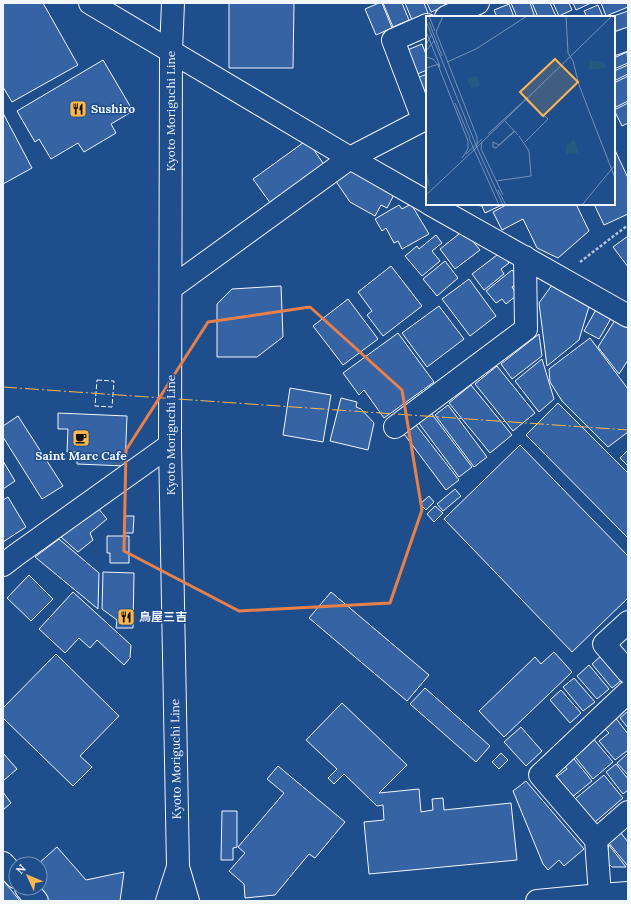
<svg xmlns="http://www.w3.org/2000/svg" width="631" height="904" font-family="Lora,'Noto Sans JP',serif">
	<style>
		.building { fill: #3563a3; stroke: #f2f6ff }
		.lines { fill: none; stroke-linecap: round; stroke-linejoin: round }
		.minor-casing { stroke: #f2f6ff; stroke-width: 24 }
		.major-casing { stroke: #f2f6ff; stroke-width: 24 }
		.path { stroke: #b3c4dc; stroke-width: 2.5; stroke-dasharray: 3 2; stroke-linecap: butt }
		.minor { stroke: #1f4e8c; stroke-width: 22 }
		.major { stroke: #1f4e8c; stroke-width: 22 }
		.fence { stroke: #f2f6ff; stroke-width: 1; stroke-dasharray: 5 2; stroke-linecap: butt }
		.power { stroke: #ffb74d; stroke-width: 1; stroke-dasharray: 14 3 2 3; stroke-linecap: butt }
		.marked { fill: none; stroke: #ea8049; stroke-width: 3; stroke-linejoin: round }
		.labels { text-anchor: middle; stroke-width: 3; stroke-linejoin: round; paint-order: stroke }
		.poi-label { font-size: 12px; font-weight: bold; fill: #f2f6ff; stroke: #1f4e8c; text-anchor: start }
		.street-label { font-size: 12px; fill: #f2f6ff; stroke: #1f4e8c }
		.inset-river { fill: none; stroke: #3b69a3; stroke-width: 2 }
		.inset-road { fill: none; stroke: #7391ba; stroke-width: 1 }
		.view { fill: #ffb74d; fill-opacity: 0.15; stroke: #ffb74d; stroke-width: 2 }
		.inset-edge { fill: none; stroke: #f2f6ff; stroke-width: 2 }
	</style>
	<rect width="100%" height="100%" fill="#1f4e8c"/>
	<path class="building" d="M3,3H43L78,65L12,102L3,87Z
		M229,3H294L293,68H229Z
		M379,3H382L392,28L376,35L365,9Z
		M383,3H402L409,20L393,27Z
		M405,3H424L428,13L412,20Z
		M427,3H444L446,6L431,12Z
		M511,3H530L535,17H517Z
		M532,3H550L556,16L553,17H538Z
		M553,3H569L572,10L559,16Z
		M573,3H591L576,10Z
		M601,3H628V7L606,16Z
		M509,4L514,17H497L494,10Z
		M598,5L603,17H587L584,11Z
		M628,11V31L614,36V17H611Z
		M422,44L427,57V70L415,75L405,51Z
		M627,52L628,63L614,69V58Z
		M103,60L133,111L111,124L116,133L84,152L78,143L51,159L39,139L35,142L17,111Z
		M628,65V74L614,81V71Z
		M427,74V103L417,78Z
		M628,76V101L614,108V83Z
		M628,103V123L622,126L614,110Z
		M3,113L32,168L3,184Z
		M307,140L325,166L271,204L253,179Z
		M614,148L628,178V214L604,225L594,204H614Z
		M350,163L397,189L387,208L381,205L375,216L350,202L335,180Z
		M411,204L429,234L402,249L398,241L394,243L386,228L382,231L375,219L399,205L402,209Z
		M469,204H504L485,213L482,206Z
		M508,204H576L589,231L558,258L537,248L523,219L502,230L493,212Z
		M464,230L480,250L455,269L440,249Z
		M436,235L442,243L432,251L440,261L422,276L405,256L417,246L419,249Z
		M628,236V267L613,247Z
		M501,252L509,263L501,269L504,274L484,290L472,274Z
		M445,261L458,278L437,296L423,279Z
		M391,266L422,306L383,336L367,315L372,311L358,292Z
		M512,270L517,276L518,282L512,287L517,295L506,304L502,299L496,303L486,291Z
		M557,278L590,303L579,340L547,366L539,303Z
		M469,279L496,316L470,336L442,299Z
		M281,286L283,337L257,357H217V304L232,289Z
		M348,299L378,339L343,365L313,326Z
		M439,306L464,339L427,367L402,333Z
		M598,306L613,315L599,339L584,331Z
		M617,317L628,324V360L619,374L598,347Z
		M398,333L434,382L384,418L364,390L359,395L343,373Z
		M539,334L542,356L512,379L501,364Z
		M590,338L628,389V432L608,447L562,401L550,382L549,369Z
		M542,359L554,399L539,412L515,381Z
		M497,366L535,413L513,431L475,384Z
		M471,385L512,435L490,453L449,403Z
		M290,388L331,395L323,442L283,435Z
		M341,398L357,402L356,407L361,409L374,423L368,450L330,441Z
		M558,403L628,473V538L526,435Z
		M448,405L487,457L474,467L435,415Z
		M58,413L127,416L125,466L77,464V452H67L68,429H58Z
		M431,413L472,467L459,477L418,422Z
		M18,416L63,486L42,499L3,437V426Z
		M416,425L459,480L446,490L404,434Z
		M520,445L628,556V598L572,652L444,519Z
		M628,450V466L620,458Z
		M3,461L15,481L3,489Z
		M455,489L461,496L443,511L437,504Z
		M429,496L434,502L426,510L420,504Z
		M8,497L26,527L3,542V500Z
		M435,506L443,513L434,522L427,514Z
		M98,508L107,519L90,533L93,540L78,552L61,537Z
		M125,516H134L133,533H124Z
		M107,536H129V563H110V553H107Z
		M59,539L99,573L98,609L35,557Z
		M103,572L134,573L133,628H116L117,620L102,609Z
		M29,575L53,599L31,621L7,598Z
		M73,592L131,645L130,658L124,665L97,640L90,648L79,638L65,653L39,629Z
		M331,592L429,675L407,701L309,618Z
		M554,652L572,672L504,737L479,711L535,657L541,664Z
		M56,654L119,716L80,756L92,767L73,786L3,718V708Z
		M602,655L623,679L612,688L592,664Z
		M589,665L609,689L597,699L577,676Z
		M574,678L595,702L583,711L563,687Z
		M425,688L490,746L476,762L410,704Z
		M561,690L581,713L570,723L550,700Z
		M342,703L407,765L379,793L419,789L421,812L433,810L432,799L443,798L444,810L511,803L517,860L369,874L364,822L384,820L383,805L377,806L344,774L334,784L328,778L337,769L306,740Z
		M628,711V728L620,718Z
		M615,717L628,734V750L615,760L599,741L609,733L603,727Z
		M521,727L542,751L526,766L504,742Z
		M591,736L613,762L593,779L572,753Z
		M3,753L17,769L3,781Z
		M501,753L508,760L499,769L492,762Z
		M570,754L592,781L571,798L555,778L567,769L561,761Z
		M627,754L628,756V775L617,763Z
		M616,764L628,779V790L623,794L606,772Z
		M278,766L345,822L315,858L309,854L275,895L245,898L244,884L229,871L245,853L238,847L284,793L267,779Z
		M604,775L623,798L595,822L575,799Z
		M526,781L584,849L564,866L559,860L548,870L543,864L513,791Z
		M3,792L11,803L3,810Z
		M222,811H237V847L233,848V860H221Z
		M620,832L628,842V864L627,865L608,842Z
		M609,845L626,867H612L605,861Z
		M57,847L86,880L124,872L120,901H47L40,888V864H38Z
		M3,880L20,901H3Z"/>
	<g class="lines">
		<g class="minor-casing">
			<path id="minor" d="M90,3L350,158L427,202
				M446,17L478,3
				M614,44L628,39
				M423,119L393,40L427,25
				M430,204L628,316
				M171,288L350,158L427,118
				M395,427L526,329L525,257
				M3,565L16,555L170,445
				M628,622L604,644L628,672
				M596,840L540,775L628,692
				M3,863L16,877
				M26,888L37,901
				M600,895L596,840L628,812
				M537,901L600,895L628,893"/>
		</g>
		<g class="major-casing">
			<path id="major" d="M173,3L171,51L170,445L178,867L188,901
				M167,901L178,867"/>
		</g>
		<path class="path" d="M580,262L628,225"/>
		<use href="#minor" class="minor"/>
		<use href="#major" class="major"/>
		<path class="fence" d="M97,380L114,381L112,407L95,406Z"/>
		<path class="power" d="M3,387L628,430"/>
	</g>
	<path class="marked" d="M310,307L402,390L422,510L390,603L239,611L124,551L126,450L208,322Z"/>
	<defs>
		<g id="restaurant-square" transform="scale(0.9)"><rect x="-9" y="-9" width="18" height="18" rx="4" fill="#ffb74d" stroke="#1f4e8c"/><path d="M-5-6h1v4h1v-4h1v4h1v-4h1v5L-1.5 .5V6h-2V.5L-5-1ZM5-6V6H3V1.5H1.5Q1.5-4 5-6Z" fill="#111"/></g>
		<g id="cafe-square" transform="scale(0.9)"><rect x="-9" y="-9" width="18" height="18" rx="4" fill="#ffb74d" stroke="#1f4e8c"/><path d="M-5.5-4.5H6V0H3Q3 3.5 0 3.5H-2.5Q-5.5 3.5-5.5 0ZM3-3.2v2h1.7v-2ZM-6 4.5H4V6H-6Z" fill="#111"/></g>
	</defs>
	<g fill-rule="evenodd">
		<use href="#restaurant-square" x="78" y="109"/>
		<use href="#cafe-square" x="81" y="438"/>
		<use href="#restaurant-square" x="126" y="617"/>
	</g>
	<g class="labels">
		<g class="poi-label">
			<text x="91" y="113">Sushiro</text>
			<text x="81" y="460" text-anchor="middle">Saint Marc Cafe</text>
			<text x="139" y="621">鳥屋三吉</text>
		</g>
		<g class="street-label">
			<text transform="translate(171 111) rotate(-90)" y="4">Kyoto Moriguchi Line</text>
			<text transform="translate(171 435) rotate(-90)" y="4">Kyoto Moriguchi Line</text>
			<text transform="translate(176 759) rotate(-91)" y="4">Kyoto Moriguchi Line</text>
		</g>
	</g>
	<g transform="translate(426 16)">
		<rect width="189" height="189" fill="#1f4e8c"/>
		<path d="M164,45H171L179,48V52L162,54ZM52,60L54,70L45,73L41,62ZM148,123L153,137L140,138V130Z" fill="#245a82"/>
		<path class="inset-river" d="M0,157L3,170"/>
		<path class="inset-road" d="M3,0L9,15M140,0L142,37L147,45L153,69L189,162M0,5L52,134L77,189M3,6L16,40M0,15L14,50M0,29L6,18M0,35L8,25M0,41L7,43L14,51M21,46L50,33L101,0M12,49L42,125V133L36,142M0,52L13,48M29,87L44,122M79,105L92,119M88,115L73,129L67,126V131L70,132L89,115M62,118L102,81M43,122L73,189M99,126L122,103L99,83M56,127L55,133L77,179M50,132L186,0M40,138L56,123M70,165L105,160L103,135L93,120M72,174L80,189M0,179L50,132L51,128V121L10,16L17,0M156,189L189,149"/>
		<path class="view" d="M129,43L152,66L117,100L94,76Z"/>
		<rect width="189" height="189" class="inset-edge"/>
	</g>
	<rect width="631" height="904" fill="none" stroke="#f2f6ff" stroke-width="8"/>
	<g transform="translate(28 876) rotate(314)"><circle r="19" fill="#1f4e8c" stroke="#7391ba"/>
	<path d="M0-3L7 15L0 10L-7 15Z" fill="#ffb74d"/>
	<text y="-6" font-size="11" font-weight="bold" text-anchor="middle" fill="#f2f6ff">N</text>
	</g>
</svg>
